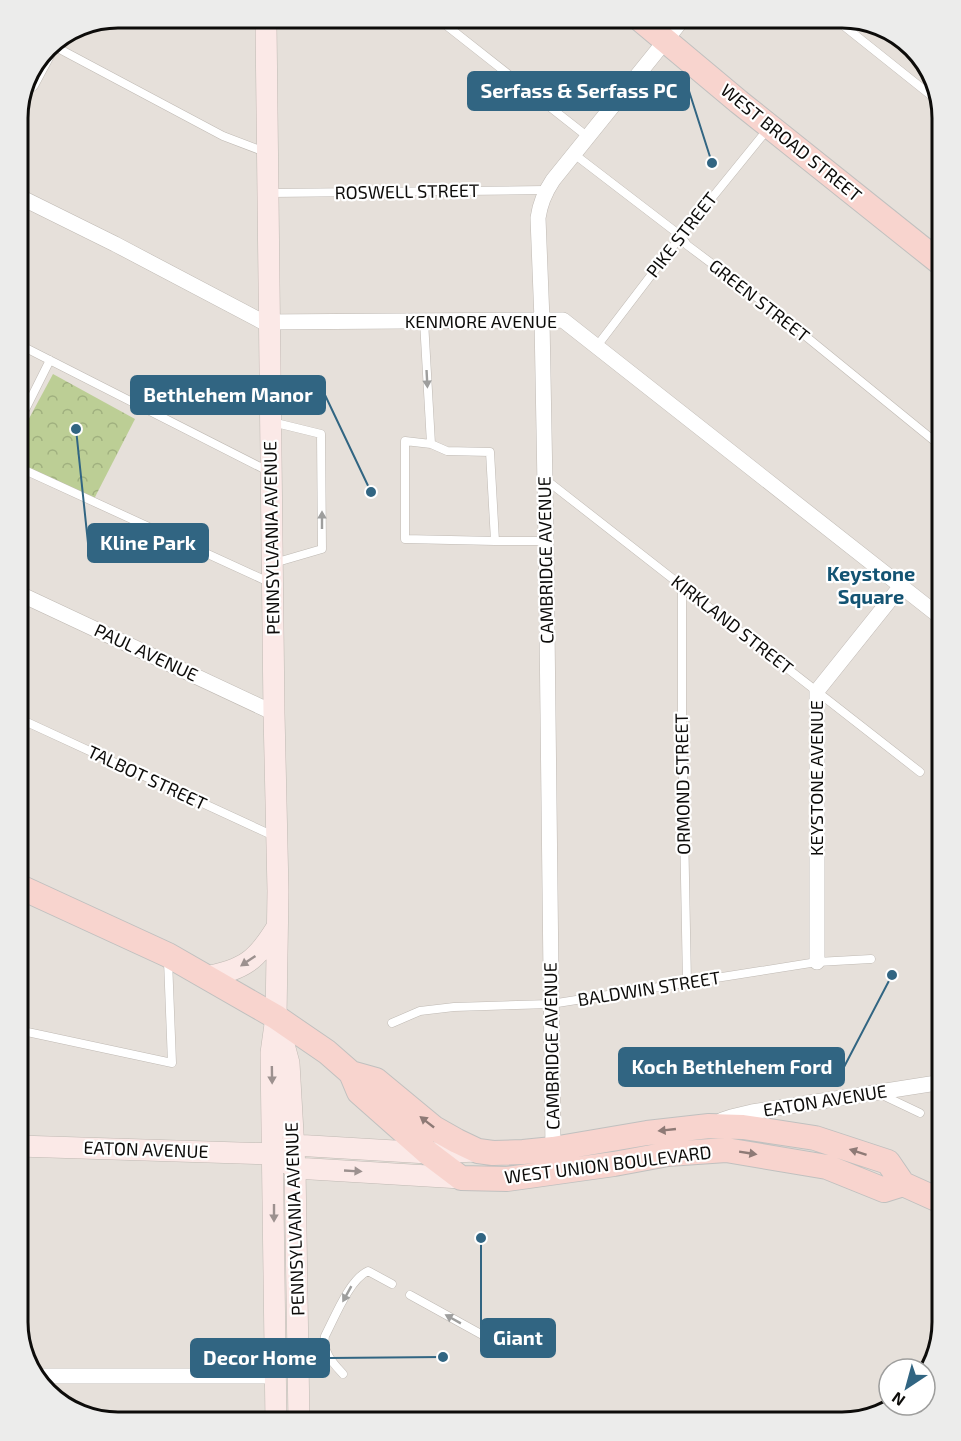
<svg xmlns="http://www.w3.org/2000/svg" width="961" height="1441" font-family="'Exo 2',sans-serif">
	<style>
		.park { fill: url(#park-crowns) }
		.lines { fill: none; stroke-linecap: round; stroke-linejoin: round }
		.lane-casing { stroke: #bfb9b3; stroke-width: 9 }
		.street-casing { stroke: #bfb9b3; stroke-width: 16 }
		.secondary-casing { stroke: #bfb9b3; stroke-width: 22 }
		.primary-casing { stroke: #c0c0bf; stroke-width: 26 }
		.lane { stroke: #fff; stroke-width: 8 }
		.street { stroke: #fff; stroke-width: 15 }
		.secondary { stroke: #fbe9e7; stroke-width: 21 }
		.primary { stroke: #f8d4ce; stroke-width: 24 }
		.oneway { fill: #9e9e9d }
		.oneway2 { fill: #9c918f }
		.oneway3 { fill: #8e7a76 }
		.labels { text-anchor: middle; stroke-width: 4.5; stroke-linejoin: round; paint-order: stroke }
		.street-label { font-size: 18px; fill: #0d0c0a; stroke: #fff }
		.neighbourhood-label { font-size: 20px; font-weight: bold; fill: #145473; stroke: #fff }
		.rim { fill: none; stroke: #0d0c0a; stroke-width: 3 }
		.leader { fill: none; stroke: #316582; stroke-width: 2 }
		.callout-dot { fill: #316582; stroke: #fff; stroke-width: 2 }
		.callout { fill: #316582; stroke: #316582; stroke-width: 2 }
		.callout-label { font-size: 20px; text-anchor: middle; font-weight: bold; fill: #fff }
	</style>
	<defs>
		<pattern id="park-crowns" width="20" height="18" patternUnits="userSpaceOnUse" patternTransform="scale(1.5)"><rect width="20" height="18" fill="#bcce95"/><path d="M2 6a3 3 0 1 1 6 0M12 15a3 3 0 1 1 6 0" fill="none" stroke="#a0b07f"/></pattern>
	</defs>
	<rect width="100%" height="100%" fill="#e6e0da"/>
	<path class="park" d="M53,374L135,419L94,499L25,466L18,460V439Z"/>
	<g class="lines">
		<g class="lane-casing">
			<path id="lane" d="M834,18L938,101
				M442,22L588,137
				M52,45L223,136L265,152
				M574,154L681,236L687,245L771,308L943,448
				M270,193L546,190
				M424,321L431,444
				M18,344L268,471
				M597,346L681,236L767,130
				M272,422L321,434L322,549L274,563
				M18,424L50,360
				M18,467L271,583
				M545,479L920,772
				M495,541L405,539V441L431,444L447,451L490,452L495,541H546
				M682,586V721L687,983
				M18,718L276,837
				M392,1023L420,1011L454,1007L551,1004L817,962L871,959
				M18,1030L172,1063L168,960
				M880,1094L920,1113
				M410,1295L497,1343
				M343,1374C333,1363 322,1352 325,1336C335,1317 349,1280 368,1271L392,1284"/>
		</g>
		<g class="street-casing">
			<path id="street" d="M31,84L52,45
				M18,196L115,244L263,322L563,320L943,619
				M18,593L274,713
				M817,962V691L901,586
				M722,1120L731,1117L752,1112L943,1082
				M553,1149L546,541L542,320L538,218C540,203 545,192 553,180L682,20
				M35,1376H276"/>
		</g>
		<g class="secondary-casing">
			<path id="secondary" d="M266,24L274,713L278,891L276,1017L271,1053L276,1423
				M205,977C244,970 257,960 277,927
				M279,1026L289,1063L295,1168L299,1423
				M18,1146L274,1154L294,1145L428,1153L478,1151
				M284,1161L295,1168L461,1178"/>
		</g>
		<g class="primary-casing">
			<path id="primary" d="M641,20L739,102L943,265
				M18,886L168,955L276,1017L327,1052L351,1073L376,1080L434,1128L457,1141L478,1151L493,1153L523,1152L553,1149L647,1133L709,1126L743,1127L815,1138L888,1162L903,1184L943,1202
				M351,1073L359,1092L428,1153L461,1178L507,1179L614,1164L668,1154L726,1150L827,1167L884,1190L903,1184"/>
		</g>
		<use href="#lane" class="lane"/>
		<use href="#street" class="street"/>
		<use href="#secondary" class="secondary"/>
		<use href="#primary" class="primary"/>
	</g>
	<defs><path id="oneway-solid" d="M-6-.8H1V-3.2L6.5 0L1 3.2V.8H-6Z" transform="scale(1.5)"/></defs>
	<g class="oneway">
		<use href="#oneway-solid" transform="translate(427 379) rotate(87)"/>
		<use href="#oneway-solid" transform="translate(322 520) rotate(-90)"/>
		<use href="#oneway-solid" transform="translate(347 1294) rotate(119)"/>
		<use href="#oneway-solid" transform="translate(453 1319) rotate(-151)"/>
	</g>
	<g class="oneway2">
		<use href="#oneway-solid" transform="translate(248 961) rotate(146)"/>
		<use href="#oneway-solid" transform="translate(272 1075) rotate(89)"/>
		<use href="#oneway-solid" transform="translate(353 1171) rotate(3)"/>
		<use href="#oneway-solid" transform="translate(274 1213) rotate(90)"/>
	</g>
	<g class="oneway3">
		<use href="#oneway-solid" transform="translate(427 1122) rotate(-142)"/>
		<use href="#oneway-solid" transform="translate(667 1130) rotate(174)"/>
		<use href="#oneway-solid" transform="translate(858 1152) rotate(-162)"/>
		<use href="#oneway-solid" transform="translate(748 1153) rotate(9)"/>
	</g>
	<g class="labels">
		<g class="street-label">
			<text transform="translate(791 143) rotate(39)" y="6">WEST BROAD STREET</text>
			<text transform="translate(407 192) rotate(-1)" y="6">ROSWELL STREET</text>
			<text transform="translate(682 235) rotate(-52)" y="6">PIKE STREET</text>
			<text transform="translate(759 301) rotate(38)" y="6">GREEN STREET</text>
			<text x="481" y="328">KENMORE AVENUE</text>
			<text transform="translate(272 538) rotate(-91)" y="6">PENNSYLVANIA AVENUE</text>
			<text transform="translate(546 560) rotate(-91)" y="6">CAMBRIDGE AVENUE</text>
			<text transform="translate(732 625) rotate(38)" y="6">KIRKLAND STREET</text>
			<text transform="translate(146 653) rotate(25)" y="6">PAUL AVENUE</text>
			<text transform="translate(147 778) rotate(25)" y="6">TALBOT STREET</text>
			<text transform="translate(817 778) rotate(-90)" y="6">KEYSTONE AVENUE</text>
			<text transform="translate(683 784) rotate(-91)" y="6">ORMOND STREET</text>
			<text transform="translate(649 989) rotate(-9)" y="6">BALDWIN STREET</text>
			<text transform="translate(552 1046) rotate(-91)" y="6">CAMBRIDGE AVENUE</text>
			<text transform="translate(825 1101) rotate(-9)" y="6">EATON AVENUE</text>
			<text transform="translate(146 1150) rotate(2)" y="6">EATON AVENUE</text>
			<text transform="translate(608 1165) rotate(-7)" y="6">WEST UNION BOULEVARD</text>
			<text transform="translate(295 1219) rotate(-92)" y="6">PENNSYLVANIA AVENUE</text>
		</g>
		<g class="neighbourhood-label">
			<text x="871" y="581">Keystone<tspan x="871" dy="23">Square</tspan></text>
		</g>
	</g>
	<path d="M0 0H961V1441H0ZM118 28H842A90 90 0 0 1 932 118V1322A90 90 0 0 1 842 1412H118A90 90 0 0 1 28 1322V118A90 90 0 0 1 118 28Z" fill="#ececeb" fill-rule="evenodd"/>
	<path class="rim" d="M118 28H842A90 90 0 0 1 932 118V1322A90 90 0 0 1 842 1412H118A90 90 0 0 1 28 1322V118A90 90 0 0 1 118 28Z"/>
	<path class="leader" d="M712 163L689 91M371 492L325 395M76 429L88 543M892 975L844 1067M481 1238L481 1338M443 1357L329 1358"/>
	<g class="callout-dot">
		<circle cx="712" cy="163" r="6"/>
		<circle cx="371" cy="492" r="6"/>
		<circle cx="76" cy="429" r="6"/>
		<circle cx="892" cy="975" r="6"/>
		<circle cx="481" cy="1238" r="6"/>
		<circle cx="443" cy="1357" r="6"/>
	</g>
	<g class="callout">
		<rect x="468" y="72" width="221" height="38" rx="6"/>
		<rect x="131" y="376" width="194" height="38" rx="6"/>
		<rect x="88" y="524" width="120" height="38" rx="6"/>
		<rect x="619" y="1048" width="225" height="38" rx="6"/>
		<rect x="481" y="1319" width="74" height="38" rx="6"/>
		<rect x="191" y="1339" width="138" height="38" rx="6"/>
	</g>
	<g class="callout-label">
		<text x="579" y="98">Serfass &amp; Serfass PC</text>
		<text x="228" y="402">Bethlehem Manor</text>
		<text x="148" y="550">Kline Park</text>
		<text x="732" y="1074">Koch Bethlehem Ford</text>
		<text x="518" y="1345">Giant</text>
		<text x="260" y="1365">Decor Home</text>
	</g>
	<g transform="translate(907 1387) rotate(216)"><circle r="28" fill="#ffffff" stroke="#9e9e9d" stroke-width="1.5"/>
	<path d="M0-4.5L10 22L0 15L-10 22Z" fill="#316582"/>
	<text y="-9" font-size="16" font-weight="bold" text-anchor="middle" fill="#0d0c0a">N</text>
	</g>
</svg>
